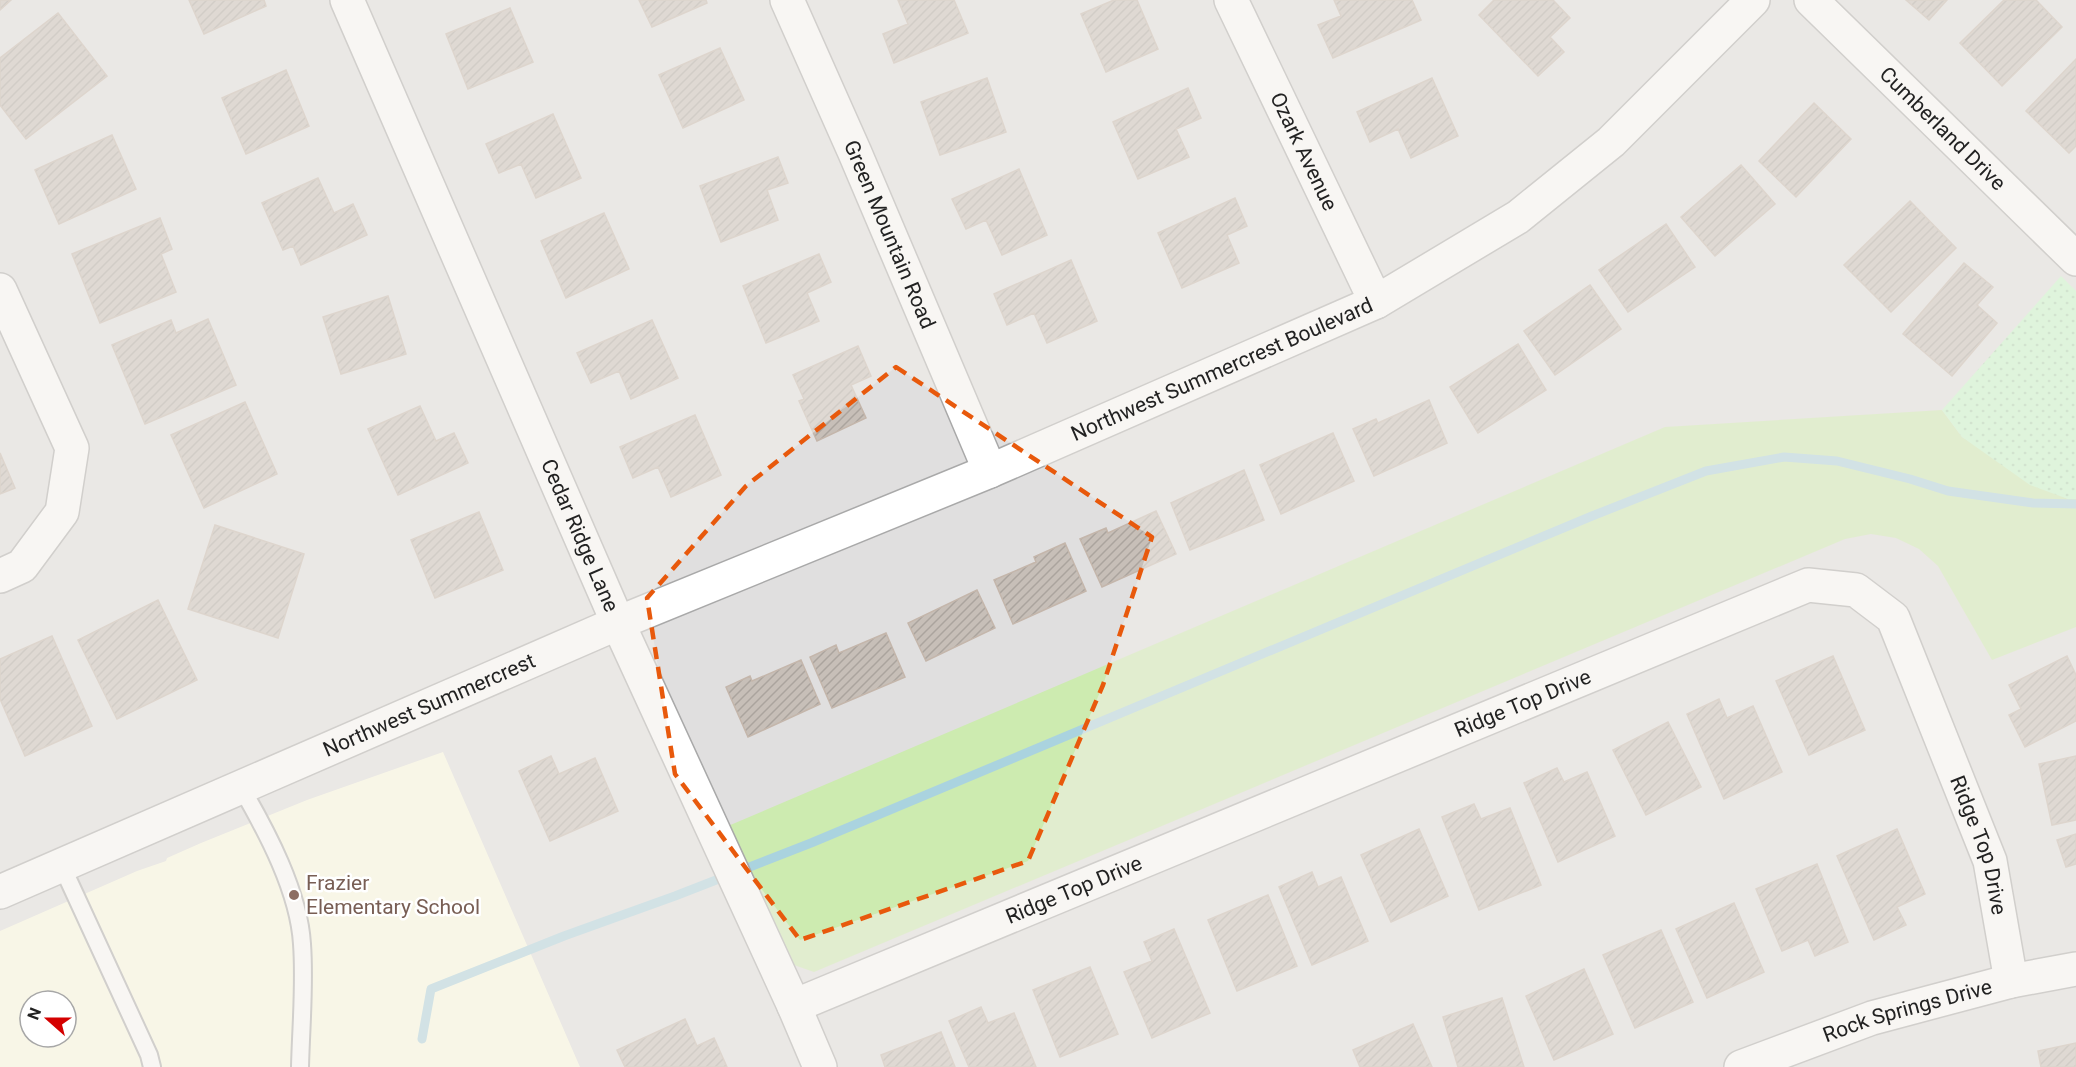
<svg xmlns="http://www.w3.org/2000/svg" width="2076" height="1067" font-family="Roboto,sans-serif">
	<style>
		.residential { fill: #e0dfdf; fill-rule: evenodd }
		.education { fill: #ffffe5; fill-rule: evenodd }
		.grass { fill: #cdebb0 }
		.park { fill: url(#park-dots) }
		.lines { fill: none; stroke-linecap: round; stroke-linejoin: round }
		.stream { stroke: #aad3df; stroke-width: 9 }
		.building { fill: url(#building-hatch); stroke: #c4b6ab; stroke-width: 1.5 }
		.service-casing { stroke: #a9a9a9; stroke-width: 20 }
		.minor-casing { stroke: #a9a9a9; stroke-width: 36 }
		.tertiary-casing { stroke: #a9a9a9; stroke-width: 36 }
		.service { stroke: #fff; stroke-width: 16 }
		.minor { stroke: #fff; stroke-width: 33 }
		.tertiary { stroke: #fff; stroke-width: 33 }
		.marked { fill: none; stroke: #e8590c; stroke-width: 4.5; stroke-dasharray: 12 8; stroke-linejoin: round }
		.education-dot { fill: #8d6e63; stroke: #fff; stroke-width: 2 }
		.labels { text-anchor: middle; stroke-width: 5; stroke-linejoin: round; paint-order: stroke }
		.street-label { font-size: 21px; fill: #222; stroke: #fff }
		.education-label { font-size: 21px; fill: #785e54; stroke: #fff; text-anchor: start }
	</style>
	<defs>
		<pattern id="park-dots" width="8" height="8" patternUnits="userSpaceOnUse" patternTransform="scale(1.5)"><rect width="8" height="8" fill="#c8facc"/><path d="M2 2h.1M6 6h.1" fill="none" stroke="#acd6af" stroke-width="1.8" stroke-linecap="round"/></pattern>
		<pattern id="building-hatch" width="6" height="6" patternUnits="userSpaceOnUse" patternTransform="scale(1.5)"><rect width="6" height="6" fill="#c7bfb8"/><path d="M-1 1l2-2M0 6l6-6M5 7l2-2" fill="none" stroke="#aba49e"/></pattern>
	</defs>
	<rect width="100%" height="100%" fill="#f2efe9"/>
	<path class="residential" d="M0,0H2076V1067H0ZM30,1001H66V1037H30Z"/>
	<path class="education" d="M443,752L580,1067H0V931L137,871L166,861L167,858L201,843L307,800ZM30,1001H66V1037H30Z"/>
	<path class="grass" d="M1942,410L1962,437L2068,499H2076V627L1992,660L1938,566L1919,549L1896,538L1871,534L1845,539L814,972L794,965L780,948L728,826L1665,427Z"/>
	<path class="park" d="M2061,276L2076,291V499H2068L2030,485L1962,437L1942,410Z"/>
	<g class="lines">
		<path class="stream" d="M422,1039L431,989L564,936L675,896L811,843L1592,516L1706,471L1784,457L1837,461L1910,479L1948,491L2033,503L2076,504"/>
	</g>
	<path class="building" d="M0,0H11L0,10Z
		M189,0H264L266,6L204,34Z
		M639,0H706L707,3L652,27Z
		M898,0H954L968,33L894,63L883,34L908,24Z
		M1114,0H1137L1158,49L1106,72L1081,14Z
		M1334,0H1412L1421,20L1333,58L1318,25L1341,16Z
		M1494,0H1553L1570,18L1550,37L1564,52L1538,76L1479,15Z
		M1906,0H1947L1929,20Z
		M2004,0H2036L2062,27L2002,86L1960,43Z
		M510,8L533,62L468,89L446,34Z
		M58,13L107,76L26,139L0,105V58Z
		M720,48L744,100L683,128L659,75Z
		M2076,59V146L2069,153L2026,111Z
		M286,70L309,126L246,154L222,98Z
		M987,78L1006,132L940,155L921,102Z
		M1432,78L1458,136L1411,158L1398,129L1370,142L1357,112Z
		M1188,88L1201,118L1176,129L1189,157L1138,179L1113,122Z
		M1814,103L1851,139L1796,197L1759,161Z
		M553,114L581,178L536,198L521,164L499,173L486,144Z
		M112,135L136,189L59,224L35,170Z
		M778,157L788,183L767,190L778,220L721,242L700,186Z
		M1741,165L1775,204L1715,256L1681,217Z
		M1019,169L1047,235L1002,255L986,220L966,229L952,199Z
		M318,178L334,213L353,204L367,235L301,265L293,246L283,250L262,203Z
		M1235,198L1247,226L1227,235L1239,263L1182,288L1158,233Z
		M1910,201L1956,248L1891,312L1844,265Z
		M604,213L629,269L566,298L541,241Z
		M160,218L172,249L161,254L176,292L100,323L72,254Z
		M1666,224L1695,267L1628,312L1599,270Z
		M819,254L831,282L807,293L819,321L766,343L743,286Z
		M1071,260L1097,321L1047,343L1034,313L1007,325L994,294Z
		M1964,263L1993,287L1977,305L1997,323L1952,376L1903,334Z
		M1590,285L1621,329L1555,375L1524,331Z
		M388,296L406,354L341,374L323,317Z
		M208,319L236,385L145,424L112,345L171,320L176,333Z
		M652,320L678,378L631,399L619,371L591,383L577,353Z
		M1518,344L1546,390L1478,433L1450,387Z
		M858,346L871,376L851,385L866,418L817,441L799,401L804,399L793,375Z
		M1429,400L1447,443L1374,476L1353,429L1376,419L1378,423Z
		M245,402L277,474L204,508L171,435Z
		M420,406L436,441L454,433L468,463L398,495L368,429Z
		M695,415L721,475L671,497L658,467L633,478L620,447Z
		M1333,433L1354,481L1281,514L1260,465Z
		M0,453L15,488L0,494Z
		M1244,470L1264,520L1190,550L1171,503Z
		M1156,511L1176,554L1102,587L1080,539L1106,528L1108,533Z
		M479,512L503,570L435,598L411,540Z
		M215,525L304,554L278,638L188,609Z
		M1065,543L1086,591L1013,624L994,580L1036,562L1034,557Z
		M977,590L995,628L926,661L908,623Z
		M158,600L197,680L117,719L78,640Z
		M886,633L905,677L832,708L810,657L836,645L839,653Z
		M52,636L92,726L25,756L0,699V659Z
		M1833,656L1865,730L1809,755L1776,681Z
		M2067,656L2076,675V721L2025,747L2009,715L2021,709L2009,685Z
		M801,660L820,704L748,737L726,687L750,676L752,681Z
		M1719,699L1727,718L1753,706L1782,772L1724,799L1687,714Z
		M1668,722L1701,787L1646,815L1613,750Z
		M551,756L559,774L595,758L618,811L550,841L519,771Z
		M2076,756V820L2052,825L2039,764Z
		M1557,768L1564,782L1587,772L1615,836L1558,862L1524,783Z
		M1474,804L1481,819L1510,808L1541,885L1479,910L1442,817Z
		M1419,829L1448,896L1391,922L1361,855Z
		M1897,829L1925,894L1897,907L1906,925L1874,940L1837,856Z
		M2076,834V864L2066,867L2057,840Z
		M1817,864L1848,942L1815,956L1808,940L1782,951L1756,889Z
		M1312,872L1318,887L1341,877L1368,941L1312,965L1279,887Z
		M1268,895L1297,966L1237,991L1208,920Z
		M1734,903L1764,972L1707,998L1676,929Z
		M1174,929L1210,1013L1152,1038L1124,972L1152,961L1144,942Z
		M1661,930L1693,1002L1635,1028L1603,955Z
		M1090,967L1118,1034L1060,1057L1033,990Z
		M1584,969L1613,1034L1554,1060L1526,996Z
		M1502,998L1524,1067H1458L1443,1017Z
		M981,1007L988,1023L1014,1013L1036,1067H969L949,1021Z
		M685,1019L697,1046L714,1038L727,1067H625L617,1050Z
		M1413,1024L1432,1067H1360L1353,1050Z
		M941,1032L955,1067H885L881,1055Z
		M2076,1043V1067H2041L2038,1051Z"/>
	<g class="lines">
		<g class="service-casing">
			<path id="service" d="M241,787C267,832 299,892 302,944C305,984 301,1026 300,1067
				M61,864L149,1055L152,1067"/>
		</g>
		<g class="minor-casing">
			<g id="minor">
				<path id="s1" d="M347,0L618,623L794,1006L820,1067"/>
				<path id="s2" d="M787,0L855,153L990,471"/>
				<path id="s3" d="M1231,0L1376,302"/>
				<path id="s4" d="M1811,0L2076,259"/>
				<path d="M0,290L72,448L62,512L22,566L0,576"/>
				<path id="s5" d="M794,1006L1808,585L1856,590L1893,618L1990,861L2011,981"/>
				<path id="s6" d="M1741,1067L1872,1018L2011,981L2076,969"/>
			</g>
		</g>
		<g class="tertiary-casing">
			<g id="tertiary">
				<path id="s7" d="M0,892L618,623L990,471L1376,302L1518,217L1611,142L1753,0"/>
			</g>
		</g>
		<use href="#service" class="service"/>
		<use href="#minor" class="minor"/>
		<use href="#tertiary" class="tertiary"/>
	</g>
	<path d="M0 0H2076V1067H0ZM896,367L1152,537L1103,685L1028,861L800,940L675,774L647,598L746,486Z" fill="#f2efe9" fill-opacity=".55" fill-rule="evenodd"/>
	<path class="marked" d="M896,367L1152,537L1103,685L1028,861L800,940L675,774L647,598L746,486Z"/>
	<circle class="education-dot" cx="294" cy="895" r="6"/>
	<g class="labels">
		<g class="street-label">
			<text dy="7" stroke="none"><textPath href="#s4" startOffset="184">Cumberland Drive</textPath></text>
			<text dy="7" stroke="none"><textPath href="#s3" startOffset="168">Ozark Avenue</textPath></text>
			<text dy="7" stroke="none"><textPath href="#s2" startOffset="256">Green Mountain Road</textPath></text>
			<text dy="7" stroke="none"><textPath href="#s7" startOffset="1329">Northwest Summercrest Boulevard</textPath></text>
			<text dy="7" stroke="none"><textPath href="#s1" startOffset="584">Cedar Ridge Lane</textPath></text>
			<text dy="7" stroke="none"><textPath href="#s5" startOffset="789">Ridge Top Drive</textPath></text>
			<text dy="7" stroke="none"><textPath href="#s7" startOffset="468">Northwest Summercrest</textPath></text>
			<text dy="7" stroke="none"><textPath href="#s5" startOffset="1436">Ridge Top Drive</textPath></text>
			<text dy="7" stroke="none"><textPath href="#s5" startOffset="303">Ridge Top Drive</textPath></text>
			<text dy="7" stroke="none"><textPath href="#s6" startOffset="176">Rock Springs Drive</textPath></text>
		</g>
		<g class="education-label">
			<text x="306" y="890">Frazier<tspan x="306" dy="24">Elementary School</tspan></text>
		</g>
	</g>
	<g transform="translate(48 1019) rotate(291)"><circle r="28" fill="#ffffff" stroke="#a7a7a7" stroke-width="1.5"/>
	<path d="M0-4.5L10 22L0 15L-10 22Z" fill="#d40000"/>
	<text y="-9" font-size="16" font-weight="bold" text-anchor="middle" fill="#222222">N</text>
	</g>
</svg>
